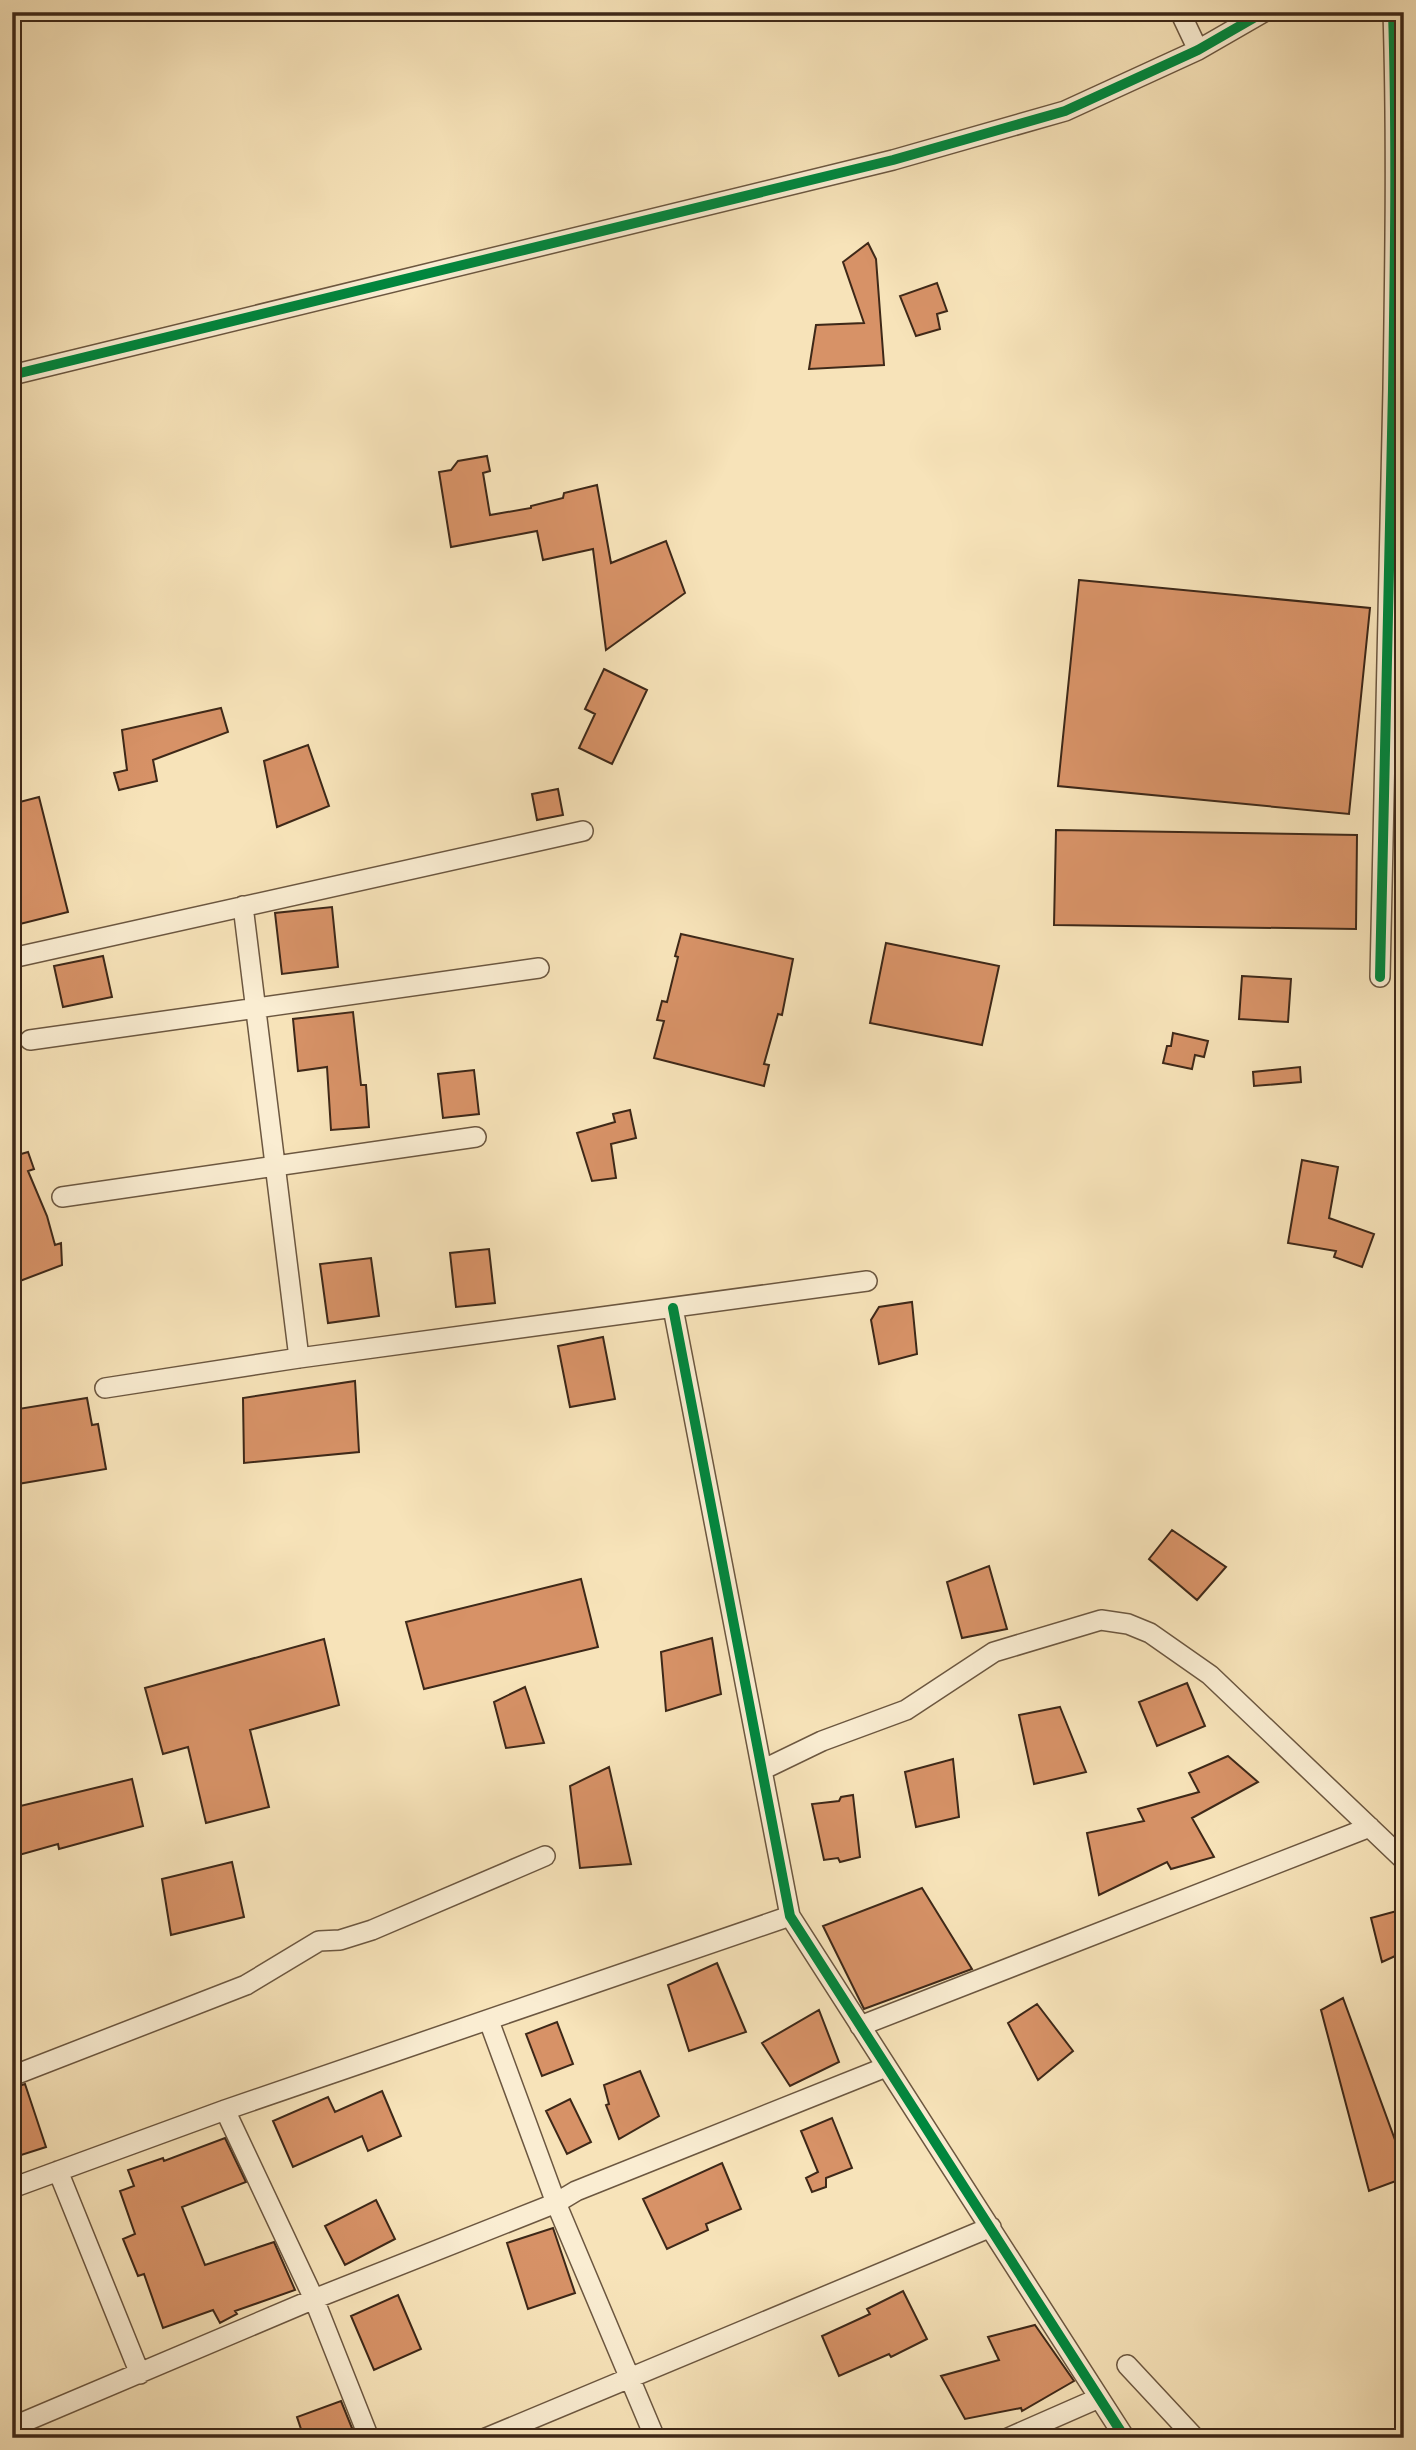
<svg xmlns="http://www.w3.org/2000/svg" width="1416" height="2450" font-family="'IM FELL DW Pica',serif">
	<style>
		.building { fill: #d79267; stroke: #3e2818; stroke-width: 2 }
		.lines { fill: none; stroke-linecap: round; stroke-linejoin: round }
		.street-casing { stroke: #6c5740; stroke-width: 22 }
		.street { stroke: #faedd2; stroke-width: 19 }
		.cycleway-casing { stroke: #faedd2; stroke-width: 15 }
		.cycleway { stroke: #00873e; stroke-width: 10 }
	</style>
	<rect width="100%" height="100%" fill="#f7e3b9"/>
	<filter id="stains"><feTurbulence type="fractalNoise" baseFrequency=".00286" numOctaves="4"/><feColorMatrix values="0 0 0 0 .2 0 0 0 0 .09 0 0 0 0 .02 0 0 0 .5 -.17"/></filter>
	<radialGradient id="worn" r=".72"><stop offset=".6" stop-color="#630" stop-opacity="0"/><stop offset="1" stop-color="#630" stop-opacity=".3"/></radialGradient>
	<path class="building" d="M868,243L876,259L884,365L809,369L816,325L864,323L843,262Z
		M937,283L947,311L937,314L940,329L916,336L900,296Z
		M487,456L490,471L483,473L490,515L531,508V506L563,498L564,493L597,485L611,563L666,541L685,593L606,650L593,549L543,560L537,531L451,547L439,472L451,470L458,461Z
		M1079,580L1370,608L1349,814L1058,786Z
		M604,669L647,690L612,764L579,748L595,714L585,709Z
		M221,708L228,732L153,760L157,781L119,790L114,773L127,770L122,730Z
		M308,745L329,806L277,827L264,761Z
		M558,789L563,815L537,820L532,794Z
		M39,797L68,912L12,926V804Z
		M1056,830L1357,835L1356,929L1054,925Z
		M332,907L338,967L282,974L275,913Z
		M681,934L793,959L782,1015L778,1014L764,1064L769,1065L764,1086L654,1058L664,1021L657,1020L662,1001L667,1002L678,957L675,956Z
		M886,943L999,966L982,1045L870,1023Z
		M103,956L112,997L63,1007L54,966Z
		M1242,976L1291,979L1288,1022L1239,1019Z
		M353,1012L361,1085H366L369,1127L331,1130L327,1067L298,1071L293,1019Z
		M1173,1033L1208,1041L1204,1057L1195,1055L1192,1069L1163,1063L1167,1046H1171Z
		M1300,1067L1301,1082L1254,1086L1253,1072Z
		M474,1070L479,1114L443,1118L438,1074Z
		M630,1110L636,1138L611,1144L616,1178L592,1181L577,1133L615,1122L613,1114Z
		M12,1133L21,1154L28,1152L34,1169L28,1171L47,1216L55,1245L61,1243L62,1265L12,1284Z
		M1302,1160L1338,1167L1329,1218L1374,1234L1362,1267L1334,1257L1336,1251L1288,1243Z
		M489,1249L495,1303L456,1307L450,1253Z
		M371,1258L379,1316L328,1323L320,1264Z
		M912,1302L917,1354L879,1364L871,1320L879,1307Z
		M603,1337L615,1399L570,1407L558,1346Z
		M355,1381L359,1452L244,1463L243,1398Z
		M87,1398L92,1425L98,1424L106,1469L12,1485V1410Z
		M1172,1530L1226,1567L1197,1600L1149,1559Z
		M989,1566L1007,1629L962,1638L947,1582Z
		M581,1579L598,1647L424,1689L406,1622Z
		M712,1638L721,1694L666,1711L661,1652Z
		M324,1639L339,1705L250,1730L269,1807L206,1823L188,1747L163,1754L145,1688Z
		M1187,1683L1205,1726L1157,1746L1139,1702Z
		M525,1687L544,1743L506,1748L494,1702Z
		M1060,1707L1086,1772L1034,1784L1019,1715Z
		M1228,1756L1258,1782L1192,1818L1214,1857L1171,1869L1167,1862L1099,1895L1087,1833L1144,1821L1138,1809L1199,1792L1189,1773Z
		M953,1759L959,1817L916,1827L905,1772Z
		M609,1767L631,1864L580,1868L570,1786Z
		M132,1779L143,1826L59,1849L58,1844L12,1857V1808Z
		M853,1795L860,1857L840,1862L838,1858L824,1860L812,1804L839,1801L841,1797Z
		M232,1862L244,1917L171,1935L162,1879Z
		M922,1888L972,1969L864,2009L823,1926Z
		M1404,1909V1952L1382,1962L1371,1918Z
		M717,1963L746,2032L689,2051L668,1985Z
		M1343,1998L1398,2148L1404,2146V2178L1369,2191L1321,2010Z
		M1037,2004L1073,2051L1038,2080L1008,2023Z
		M819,2010L839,2062L790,2086L762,2043Z
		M557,2022L573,2064L542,2076L526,2034Z
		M640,2071L659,2116L619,2139L606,2105L609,2104L604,2085Z
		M25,2084L46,2147L12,2158V2088Z
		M382,2091L401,2136L368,2151L362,2136L293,2167L273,2121L328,2097L335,2112Z
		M570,2099L591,2142L567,2154L546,2111Z
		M832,2118L852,2168L826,2178V2187L812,2192L806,2178L818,2172L801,2131Z
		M225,2138L246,2182L182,2207L205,2265L274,2242L295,2290L235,2311L237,2314L220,2323L213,2310L163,2328L144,2274L138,2276L123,2239L135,2234L120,2191L134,2186L128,2170L163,2158L164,2161Z
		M722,2163L741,2209L706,2224L708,2230L667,2249L643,2199Z
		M376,2200L395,2239L345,2265L325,2226Z
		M553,2228L575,2293L528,2309L507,2243Z
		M903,2291L927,2339L891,2357L889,2354L839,2376L822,2336L870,2314L867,2309Z
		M398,2295L421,2349L374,2370L351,2316Z
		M1035,2325L1074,2381L1022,2411L1021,2408L965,2419L941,2376L999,2360L988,2337Z
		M341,2401L356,2438H304L297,2417Z"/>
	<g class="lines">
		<g class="street-casing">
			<path id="street" d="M1180,12L1198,50
				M12,375L893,160L1065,111L1198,50L1264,12
				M243,906L299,1358
				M12,958L583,831
				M1380,977C1385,781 1390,585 1393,389C1395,263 1397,138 1393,12
				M30,1040L539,968
				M62,1197L476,1137
				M673,1308L790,1916L1125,2438
				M105,1388L299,1358L867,1281
				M762,1770L822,1741L906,1710L994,1652L1101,1620L1128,1624L1150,1633L1210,1675L1404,1860
				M489,2021L556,2203L655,2438
				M860,2026L1370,1827
				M12,2076L246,1985L319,1941L340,1940L372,1930L545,1856
				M225,2110L314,2299L369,2438
				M58,2171L140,2374
				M12,2188L225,2110L790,1916
				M1127,2365L1195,2438
				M12,2427L314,2299L556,2203L576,2191L886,2067
				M486,2438L991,2227
				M1008,2438L1099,2398"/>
		</g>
		<use href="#street" class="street"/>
		<g class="cycleway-casing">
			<path id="cycleway" d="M12,375L893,160L1065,111L1198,50L1264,12
				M1380,977C1385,781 1390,585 1393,389C1395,263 1397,138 1393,12
				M673,1308L790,1916L1125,2438"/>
		</g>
		<use href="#cycleway" class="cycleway"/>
	</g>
	<rect width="1416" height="2450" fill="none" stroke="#f7e3b9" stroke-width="42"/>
	<rect x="14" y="14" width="1388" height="2422" fill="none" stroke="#3e2818" stroke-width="3.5"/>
	<rect x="21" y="21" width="1374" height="2408" fill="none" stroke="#3e2818" stroke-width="2"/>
	<rect width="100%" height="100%" filter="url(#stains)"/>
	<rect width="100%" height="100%" fill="url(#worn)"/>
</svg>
